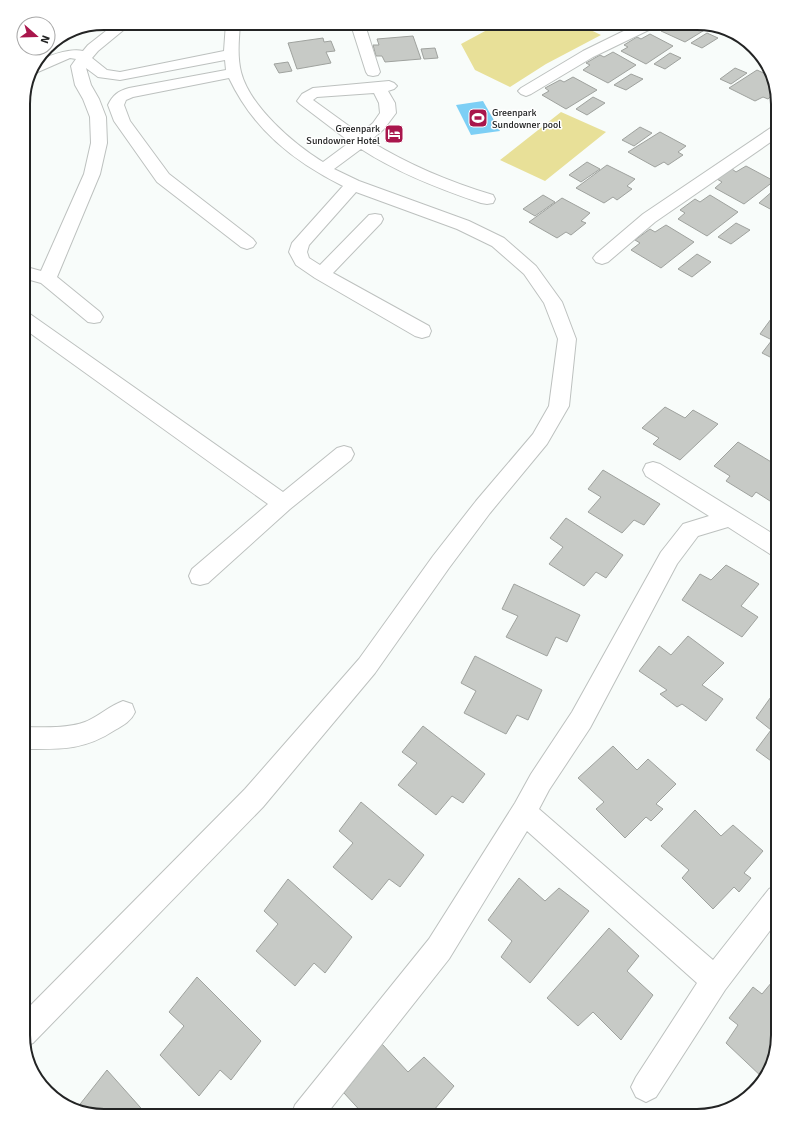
<svg xmlns="http://www.w3.org/2000/svg" width="801" height="1139" font-family="Signika,sans-serif">
	<style>
		.green { fill: #e8e098 }
		.water { fill: #7dcff5 }
		.building { fill: #c7cac6; stroke: #9fa29e }
		.lines { fill: none; stroke-linecap: round; stroke-linejoin: round }
		.minor-casing { stroke: #bdc1bf; stroke-width: 2 }
		.minor { fill: #fff; fill-rule: evenodd }
		.labels { text-anchor: middle; stroke-width: 3; stroke-linejoin: round; paint-order: stroke }
		.far-poi-label { font-size: 10px; fill: #232424; stroke: #fff; text-anchor: start }
		.rim { fill: none; stroke: #232424; stroke-width: 2 }
	</style>
	<rect width="100%" height="100%" fill="#f8fcfa"/>
	<path class="green" d="M500,23H576L601,35L546,64L510,87L475,70L461,44Z
		M561,112L606,132L545,181L500,160Z"/>
	<path class="water" d="M483,101L500,131L471,135L456,105Z"/>
	<path class="building" d="M269,23H283L282,29L269,30Z
		M287,23H320L319,29H286Z
		M665,23H702L711,26L685,42L661,31L667,26L663,24Z
		M707,33L718,38L702,48L691,43Z
		M650,34L673,46L646,64L621,51L628,47L624,45L637,37L641,39Z
		M413,36L421,59L385,62L382,56H376L373,45H379L377,39Z
		M323,38L324,42L331,41L335,51L326,52L331,63L297,69L288,43Z
		M435,48L438,58L424,59L421,49Z
		M613,52L636,65L608,83L583,70L590,65L586,63L600,55L604,57Z
		M670,53L681,58L665,69L654,64Z
		M288,62L292,71L279,73L274,64Z
		M735,68L747,73L731,84L720,79Z
		M757,70L770,76L775,93L768,99L763,97L755,101L729,88Z
		M631,74L643,79L626,90L614,85Z
		M573,77L597,90L566,109L542,95L549,91L545,88L560,80L564,82Z
		M593,97L605,103L587,115L576,109Z
		M640,127L652,133L634,146L622,140Z
		M660,132L686,146L678,152L683,155L668,165L664,162L655,167L628,152Z
		M587,162L600,169L581,182L569,175Z
		M607,165L635,179L627,186L632,189L617,200L613,197L604,203L576,188Z
		M746,166L774,181L744,204L715,188L722,182L717,179L732,169L736,172Z
		M775,189L778,191V205L772,210L759,203Z
		M543,195L555,202L535,216L523,209Z
		M710,195L738,212L707,236L678,219L685,213L680,210L695,199L700,202Z
		M562,198L590,213L581,221L586,223L571,235L566,232L557,238L529,222Z
		M736,223L750,230L731,244L718,237Z
		M666,225L694,242L661,268L631,250L640,243L635,240L650,229L655,232Z
		M697,254L711,262L692,277L678,269Z
		M771,319L778,322V361L762,353L772,340L760,334Z
		M665,407L685,418L693,410L718,424L680,460L653,444L659,438L642,428Z
		M738,442L778,466V492L770,501L756,492L752,497L726,481L730,476L714,466Z
		M603,470L660,504L644,525L634,520L622,533L588,512L601,497L588,489Z
		M566,518L623,555L606,578L596,572L584,586L549,564L563,547L550,538Z
		M726,565L759,584L741,606L758,617L742,637L682,600L700,574L711,580Z
		M514,584L580,615L567,642L556,637L547,656L506,637L518,616L502,609Z
		M688,636L724,663L702,685L723,699L706,721L682,704L677,707L660,694L667,690L639,671L659,646L671,655Z
		M475,656L542,690L528,720L517,715L506,734L464,713L476,691L461,683Z
		M773,694L778,698V766L756,750L771,730L756,718Z
		M423,726L485,774L463,803L452,796L436,815L398,785L417,763L402,752Z
		M613,746L637,770L648,759L676,784L656,804L663,809L651,821L646,817L625,838L596,809L604,802L578,778Z
		M361,802L424,855L400,887L389,879L372,900L333,867L353,843L339,831Z
		M695,810L721,836L733,825L763,851L744,873L751,878L739,892L734,887L713,909L682,878L689,870L661,846Z
		M519,878L545,901L559,888L589,911L530,983L501,957L512,941L488,920Z
		M288,879L352,937L325,973L314,963L295,986L256,951L278,924L264,911Z
		M609,928L639,956L627,971L653,995L621,1040L593,1012L578,1026L547,998Z
		M777,976L778,1035L767,1076L764,1079L726,1043L738,1025L729,1018L753,987L762,994Z
		M197,977L261,1041L231,1080L220,1070L199,1096L160,1055L184,1026L169,1012Z
		M382,1044L408,1072L424,1057L454,1086L429,1116H365L344,1093Z
		M107,1070L148,1116H99L78,1109L77,1108Z"/>
	<g class="lines">
		<g class="minor-casing">
			<path id="minor" d="M116,23H132L98,51L92,58L107,70L120,72L224,51L226,23H240C239,39 237,56 241,72C250,107 294,144 323,162L350,142L300,104L297,101L302,94L313,88L389,81L394,83L397,86L394,89L388,91L395,103L396,113L384,129L370,141C409,165 450,182 493,195L495,199L493,203L487,204L481,203C439,189 398,173 361,149L334,169L359,181L469,221L504,238L536,266L562,302L576,339L569,406L547,444L490,513L449,568L375,673L263,807L33,1043L26,1046L23,1035V1013L245,789L359,659L433,556L476,501L533,434L549,406L558,339L544,303L524,274L492,246L457,229L356,192L309,245L307,252L309,258L320,265L369,215L375,214L381,215L383,219L381,223L333,273L429,326L431,331L429,336L422,338L415,336L315,278L296,265L289,252L292,243L343,186C293,161 253,129 229,78L133,97L126,100L124,105L130,121L169,174L253,239L256,243L253,247L247,249L241,247L157,182L114,121L108,105C113,95 118,91 129,88L226,70L225,60L120,80L98,77L86,68L91,85L99,99L106,117L107,143L100,174L57,277L100,312L103,317L100,322L94,323L88,322L41,283L23,278V266L41,271L84,174L91,143L90,117L83,99L75,85L71,66L76,59L70,58L31,75H30C31,71 31,66 35,64C45,56 70,48 83,51L88,45ZM374,93L379,103L380,113L373,123L360,134L313,100L317,97Z
				M352,23H366V28L380,72L378,75L373,76L368,75L366,72L352,28Z
				M640,23H659L657,26L593,57L531,94L526,96L521,94L518,91L521,88L583,51Z
				M778,125V137L655,222L608,262L602,264L596,262L593,258L596,254L643,214L772,127Z
				M23,313L30,314L283,492L337,448L344,446L351,448L354,454L351,460L290,509L208,583L200,585L192,583L189,576L192,569L268,504L23,328Z
				M653,462L660,464L778,537V557L770,554L728,527L698,536L677,564L590,728L549,790L539,809L713,960L769,889L778,885V920L725,990L656,1097L646,1102L636,1097L631,1087L636,1077L697,983L527,831L449,959L325,1116H291L295,1105L429,939L515,803L531,774L572,712L661,552L683,524L709,516L646,476L643,470L646,464Z
				M123,701L132,704L135,712C131,721 124,725 115,730C83,751 60,749 23,749V727C43,727 66,729 85,722C98,717 109,706 123,701Z"/>
		</g>
		<use href="#minor" class="minor"/>
	</g>
	<defs>
		<g id="stadium-square" transform="scale(1)"><rect x="-9" y="-9" width="18" height="18" rx="4" fill="#a9164c" stroke="#fff"/><path d="M0-5a6.5 5 0 1 0 0 10a6.5 5 0 1 0 0-10ZM-3.5-1.8h7v3.6h-7Z" fill="#fff"/></g>
		<g id="hotel-square" transform="scale(1)"><rect x="-9" y="-9" width="18" height="18" rx="4" fill="#a9164c" stroke="#fff"/><path d="M-6-4.5h1.5V1H6V5H4.5V3h-9V5H-6ZM-4 0a1.8 1.8 0 1 1 3.6 0ZM.5 0V-2.5h3Q6-2.5 6 0Z" fill="#fff"/></g>
	</defs>
	<g fill-rule="evenodd">
		<use href="#stadium-square" x="478" y="118"/>
		<use href="#hotel-square" x="394" y="134"/>
	</g>
	<g class="labels">
		<g class="far-poi-label">
			<text x="492" y="116">Greenpark<tspan x="492" dy="12">Sundowner pool</tspan></text>
			<text x="380" y="132" text-anchor="end">Greenpark<tspan x="380" dy="12">Sundowner Hotel</tspan></text>
		</g>
	</g>
	<path d="M0 0H801V1139H0ZM104 30H697A74 74 0 0 1 771 104V1035A74 74 0 0 1 697 1109H104A74 74 0 0 1 30 1035V104A74 74 0 0 1 104 30Z" fill="#fff" fill-rule="evenodd"/>
	<path class="rim" d="M104 30H697A74 74 0 0 1 771 104V1035A74 74 0 0 1 697 1109H104A74 74 0 0 1 30 1035V104A74 74 0 0 1 104 30Z"/>
	<g transform="translate(36 36) rotate(110)"><circle r="19" fill="#ffffff" stroke="#a7a7a7"/>
	<path d="M0-3L7 15L0 10L-7 15Z" fill="#a9164c"/>
	<text y="-6" font-size="11" font-weight="bold" text-anchor="middle" fill="#232424">N</text>
	</g>
</svg>
